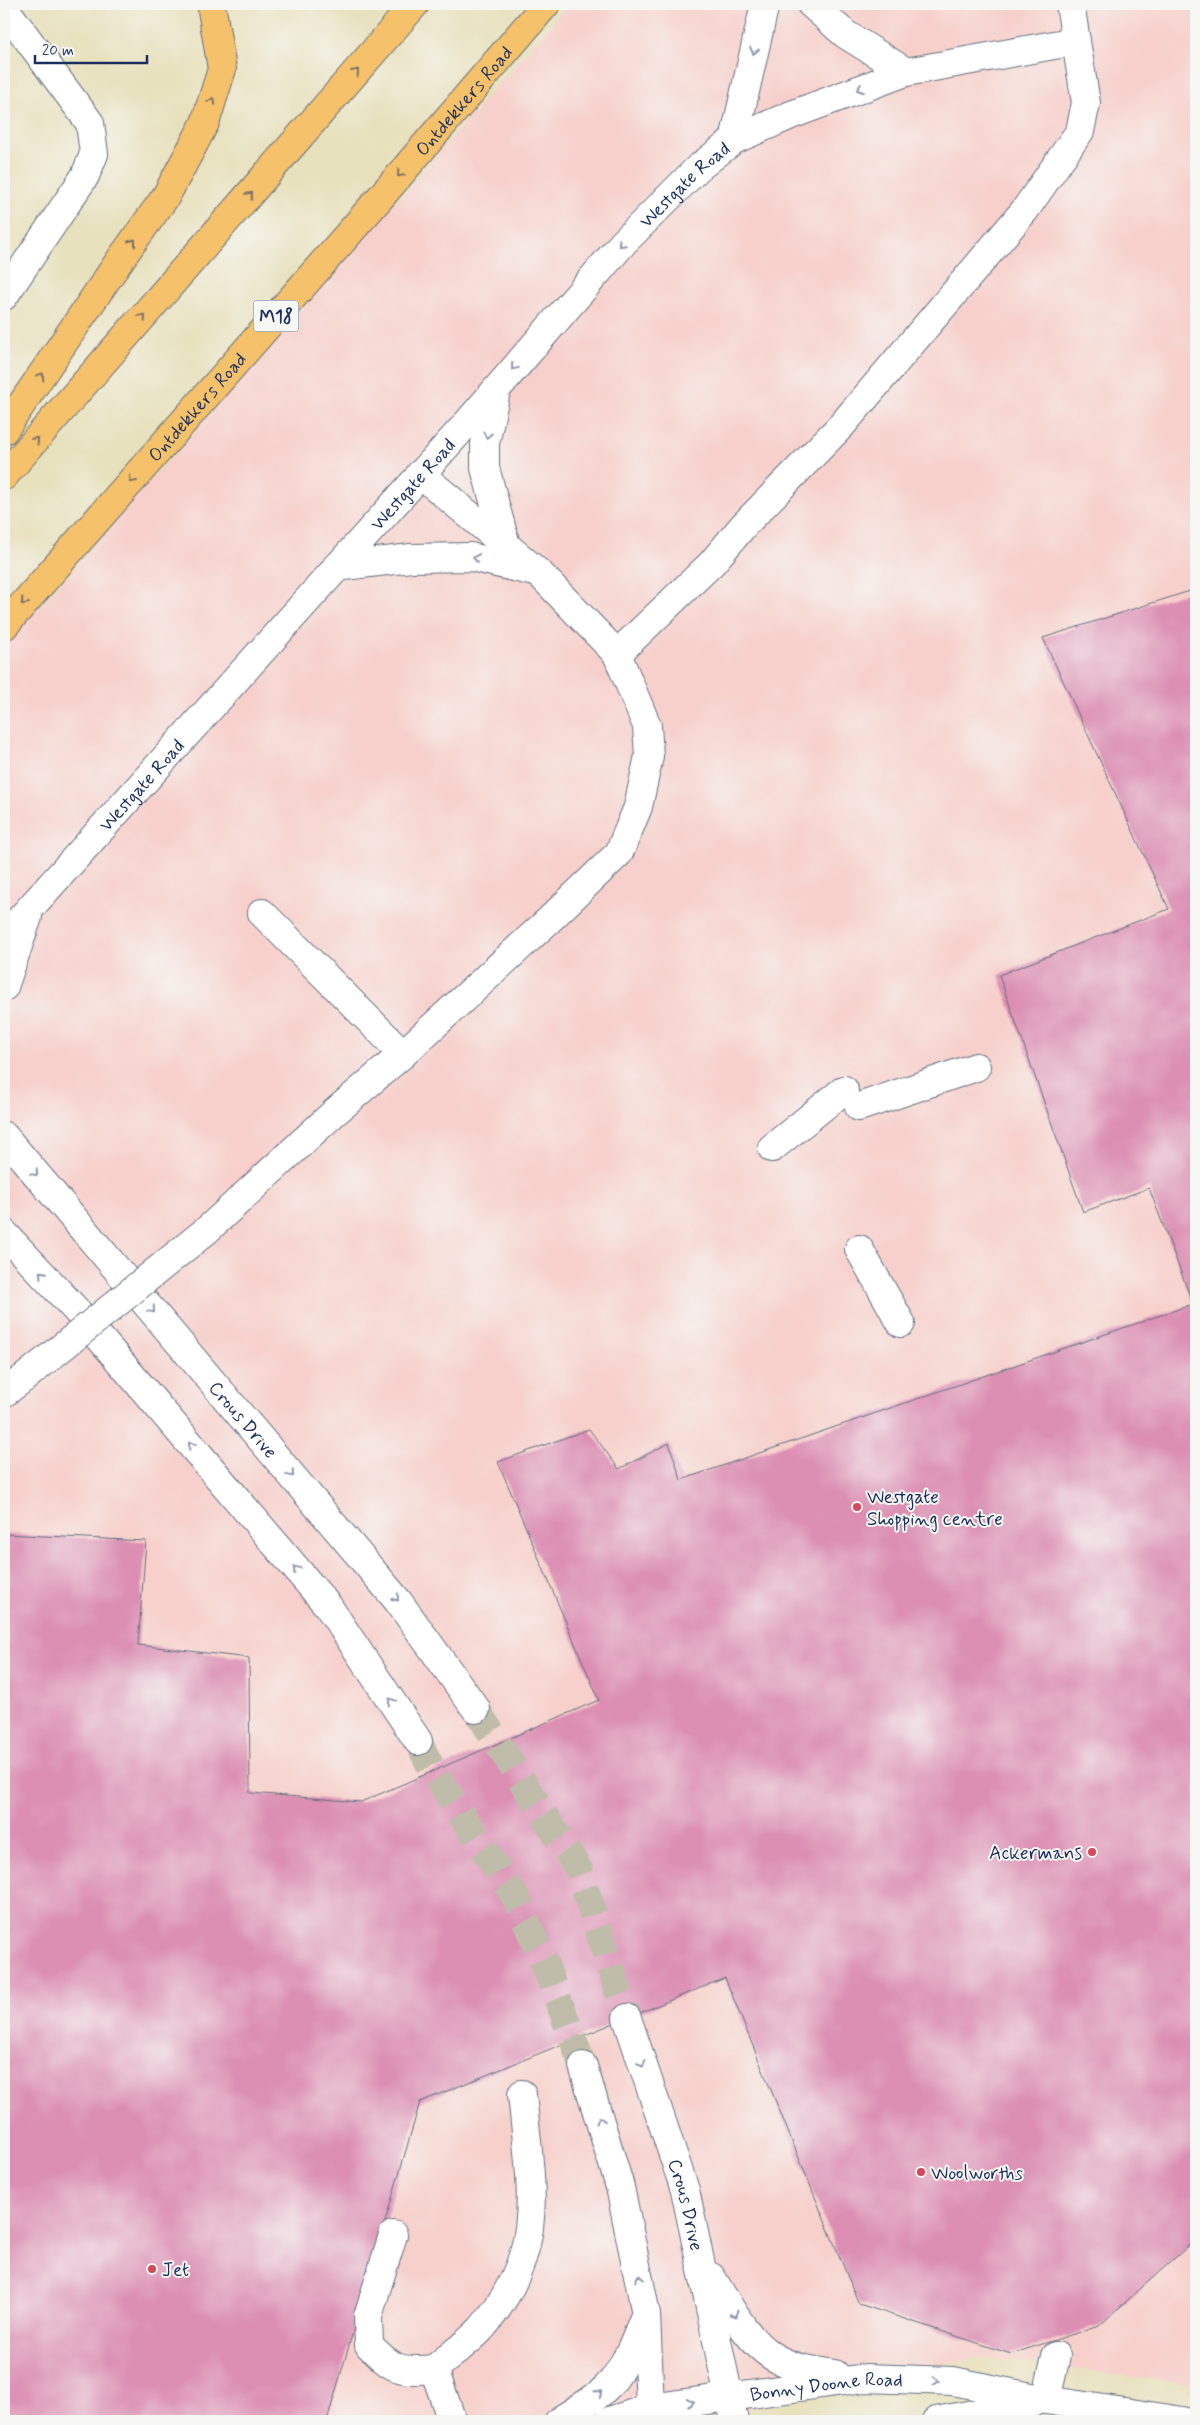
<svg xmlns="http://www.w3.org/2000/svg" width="1200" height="2425" font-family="Mynerve,sans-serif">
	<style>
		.built { fill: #f7d0cb }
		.building { fill: #dc8fb3 }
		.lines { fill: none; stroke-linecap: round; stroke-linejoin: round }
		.minor-tunnel { stroke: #bfbdaa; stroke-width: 28; stroke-dasharray: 28 14; stroke-linecap: butt }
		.minor-casing { stroke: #636d7f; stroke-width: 30 }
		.major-casing { stroke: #636d7f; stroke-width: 30 }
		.minor { stroke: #fff; stroke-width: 28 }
		.major { stroke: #f5c16b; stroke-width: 28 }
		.minor-bridge-casing { stroke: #636d7f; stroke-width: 30; stroke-linecap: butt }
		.minor-bridge { stroke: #fff; stroke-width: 28 }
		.oneway { stroke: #8d97ae }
		.oneway2 { stroke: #7d7164 }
		.poi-dot { fill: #d1495b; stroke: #f6f6f2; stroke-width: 2 }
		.labels { text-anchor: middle; stroke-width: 4; stroke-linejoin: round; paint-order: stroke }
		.shield { fill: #f6f6f2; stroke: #5d6b8a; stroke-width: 1 }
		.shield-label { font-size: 18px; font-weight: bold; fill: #1b2f5e }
		.street-label { font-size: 19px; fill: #1b2f5e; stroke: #f6f6f2 }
		.poi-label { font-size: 19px; fill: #1b2f5e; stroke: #f6f6f2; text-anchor: start }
	</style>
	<rect width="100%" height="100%" fill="#f6f6f2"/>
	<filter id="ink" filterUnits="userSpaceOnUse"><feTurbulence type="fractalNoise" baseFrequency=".02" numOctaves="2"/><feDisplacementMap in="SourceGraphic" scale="10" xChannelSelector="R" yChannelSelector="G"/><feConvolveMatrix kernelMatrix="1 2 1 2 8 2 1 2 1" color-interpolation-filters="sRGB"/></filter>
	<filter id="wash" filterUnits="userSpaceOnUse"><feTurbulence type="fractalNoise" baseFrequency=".0096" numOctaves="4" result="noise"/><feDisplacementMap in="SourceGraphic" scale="20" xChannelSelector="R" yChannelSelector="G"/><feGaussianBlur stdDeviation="1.12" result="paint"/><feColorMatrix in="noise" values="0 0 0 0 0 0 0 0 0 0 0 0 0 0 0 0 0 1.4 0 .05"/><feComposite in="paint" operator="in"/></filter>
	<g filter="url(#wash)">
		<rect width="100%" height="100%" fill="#e8e1bd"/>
		<path class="built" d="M569,4H1196V2385L977,2357L837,2384L706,2421H677L650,2408L609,2421H4V647Z"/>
		<g id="blocks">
			<path class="building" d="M1196,589V2239L1099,2326L1011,2354L859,2304L725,1978L420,2102L327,2421H4V1534L146,1541L138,1645L249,1658L250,1793L361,1802L599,1700L498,1462L589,1429L619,1469L669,1443L681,1480L1193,1304L1149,1188L1083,1212L999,975L1169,909L1043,638Z"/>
		</g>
	</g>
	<g filter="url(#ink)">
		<use href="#blocks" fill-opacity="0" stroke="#636d7f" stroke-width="1"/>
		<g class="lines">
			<path class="minor-tunnel" d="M476,1709L579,1870L627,2018
				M418,1741L433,1771L516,1898L545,1965L583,2066"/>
			<g class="minor-casing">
				<g id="minor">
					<path d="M811,4L845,34L906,72"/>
					<path d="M734,140L765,4"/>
					<path d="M4,296L85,176L94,154L90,123L6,10"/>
					<path d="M496,391L485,444V468L506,545"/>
					<path d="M420,474L540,574L617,654L712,563L744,525L842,425L1025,210L1080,131L1086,103L1070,4"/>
					<path d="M336,567L411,558L471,557L534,572"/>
					<path d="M262,913L403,1054"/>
					<path id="s1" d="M4,937L468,422L623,243L698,168L734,140L791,115L906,72L1076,41"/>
					<path d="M4,987L28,917"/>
					<path d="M859,1107L976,1067"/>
					<path id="s2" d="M4,1136L398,1601L476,1709"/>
					<path d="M772,1148L844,1090"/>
					<path d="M207,1230L335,1112L403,1054L547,922L619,853L638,807L649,756L647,726L617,654"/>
					<path d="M4,1233L76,1310L328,1606L418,1741"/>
					<path d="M859,1249L901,1323"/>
					<path d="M4,1393L24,1378"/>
					<path id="s3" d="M627,2018L685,2190L734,2421"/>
					<path d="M583,2066L620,2187L646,2314L650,2408L653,2421"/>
					<path d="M393,2235L368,2316L369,2345C393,2370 400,2372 434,2369"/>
					<path d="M711,2277C728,2303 745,2339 772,2356C791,2368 814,2371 835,2374"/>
					<path d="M1046,2400L1056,2356"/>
					<path d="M452,2421L434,2369C449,2356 467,2344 481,2329C548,2252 531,2188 522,2094"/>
					<path d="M559,2421C577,2409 600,2397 614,2379C627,2361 635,2340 643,2320"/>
					<path id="s4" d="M609,2421L650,2408L865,2378L953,2381L1046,2400L1183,2421"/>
					<path d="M936,2421L1032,2403"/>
				</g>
			</g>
			<g class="major-casing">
				<g id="major">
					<path d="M4,430L122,257L166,196L205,123L222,69L211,4"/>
					<path d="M4,476L415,4"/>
					<path id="s5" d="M4,626L379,199L546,4"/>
				</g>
			</g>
			<use href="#minor" class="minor"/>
			<use href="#major" class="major"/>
			<g class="minor-bridge-casing">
				<path id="minor-bridge" d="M24,1378L207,1230"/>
			</g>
			<use href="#minor-bridge" class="minor-bridge"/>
		</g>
		<defs><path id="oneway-chevron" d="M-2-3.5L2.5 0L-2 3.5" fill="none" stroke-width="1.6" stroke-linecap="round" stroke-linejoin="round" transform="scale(1.25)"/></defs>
		<g class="oneway">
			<use href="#oneway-chevron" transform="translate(754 51) rotate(103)"/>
			<use href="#oneway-chevron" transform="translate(860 89) rotate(160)"/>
			<use href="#oneway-chevron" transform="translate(621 244) rotate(133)"/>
			<use href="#oneway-chevron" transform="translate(514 367) rotate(130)"/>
			<use href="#oneway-chevron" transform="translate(487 435) rotate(102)"/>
			<use href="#oneway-chevron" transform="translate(476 558) rotate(-171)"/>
			<use href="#oneway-chevron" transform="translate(35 1173) rotate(50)"/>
			<use href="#oneway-chevron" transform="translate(42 1274) rotate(-133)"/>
			<use href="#oneway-chevron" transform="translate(152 1310) rotate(50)"/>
			<use href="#oneway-chevron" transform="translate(191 1445) rotate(-130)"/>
			<use href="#oneway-chevron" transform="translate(291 1474) rotate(50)"/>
			<use href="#oneway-chevron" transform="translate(296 1569) rotate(-130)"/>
			<use href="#oneway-chevron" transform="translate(396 1598) rotate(51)"/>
			<use href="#oneway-chevron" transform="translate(391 1701) rotate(-124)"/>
			<use href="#oneway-chevron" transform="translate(642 2064) rotate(71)"/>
			<use href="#oneway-chevron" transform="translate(600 2120) rotate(-107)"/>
			<use href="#oneway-chevron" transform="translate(639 2278) rotate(-101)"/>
			<use href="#oneway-chevron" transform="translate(735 2314) rotate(57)"/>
			<use href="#oneway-chevron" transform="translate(936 2381) rotate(2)"/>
			<use href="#oneway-chevron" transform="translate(599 2393) rotate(-39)"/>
			<use href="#oneway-chevron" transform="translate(690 2402) rotate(-9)"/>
		</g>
		<g class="oneway2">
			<use href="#oneway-chevron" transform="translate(356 72) rotate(-49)"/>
			<use href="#oneway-chevron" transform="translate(212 101) rotate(-72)"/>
			<use href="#oneway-chevron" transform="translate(400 174) rotate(131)"/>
			<use href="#oneway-chevron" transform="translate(250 195) rotate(-49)"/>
			<use href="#oneway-chevron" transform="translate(133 242) rotate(-54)"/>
			<use href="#oneway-chevron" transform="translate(143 317) rotate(-49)"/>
			<use href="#oneway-chevron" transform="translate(41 376) rotate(-56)"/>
			<use href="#oneway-chevron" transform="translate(36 440) rotate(-49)"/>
			<use href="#oneway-chevron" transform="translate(132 480) rotate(131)"/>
			<use href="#oneway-chevron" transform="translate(24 602) rotate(131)"/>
		</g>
	</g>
	<g class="poi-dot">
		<circle cx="857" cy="1507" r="5"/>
		<circle cx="1092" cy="1852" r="5"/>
		<circle cx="921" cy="2172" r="5"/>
		<circle cx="152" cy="2269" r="5"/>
	</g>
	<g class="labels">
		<rect class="shield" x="253.5" y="300.5" width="45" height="31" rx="4"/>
		<g class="shield-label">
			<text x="276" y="322">M18</text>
		</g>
		<g class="street-label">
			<text dy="7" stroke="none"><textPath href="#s5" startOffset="698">Ontdekkers Road</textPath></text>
			<text dy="7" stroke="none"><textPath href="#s1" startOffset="1015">Westgate Road</textPath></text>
			<text dy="7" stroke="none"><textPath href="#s5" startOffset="292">Ontdekkers Road</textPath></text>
			<text dy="7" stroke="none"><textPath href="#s1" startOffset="610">Westgate Road</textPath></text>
			<text dy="7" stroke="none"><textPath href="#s1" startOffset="205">Westgate Road</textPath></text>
			<text dy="7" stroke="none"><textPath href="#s2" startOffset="371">Crous Drive</textPath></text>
			<text dy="7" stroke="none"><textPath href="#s3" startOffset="196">Crous Drive</textPath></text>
			<text dy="7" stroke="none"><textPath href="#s4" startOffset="221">Bonny Doone Road</textPath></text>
		</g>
		<g class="poi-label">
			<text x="867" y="1503">Westgate<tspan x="867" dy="22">Shopping centre</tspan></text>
			<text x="1082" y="1859" text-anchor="end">Ackermans</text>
			<text x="931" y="2179">Woolworths</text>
			<text x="162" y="2276">Jet</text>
		</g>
	</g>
	<rect width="1200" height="2425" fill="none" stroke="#f6f6f2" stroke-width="20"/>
	<path d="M35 55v8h112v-8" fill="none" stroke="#1b2f5e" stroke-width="2.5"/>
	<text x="42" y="55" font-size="15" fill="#1b2f5e" stroke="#f6f6f2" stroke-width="4" paint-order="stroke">20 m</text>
</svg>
